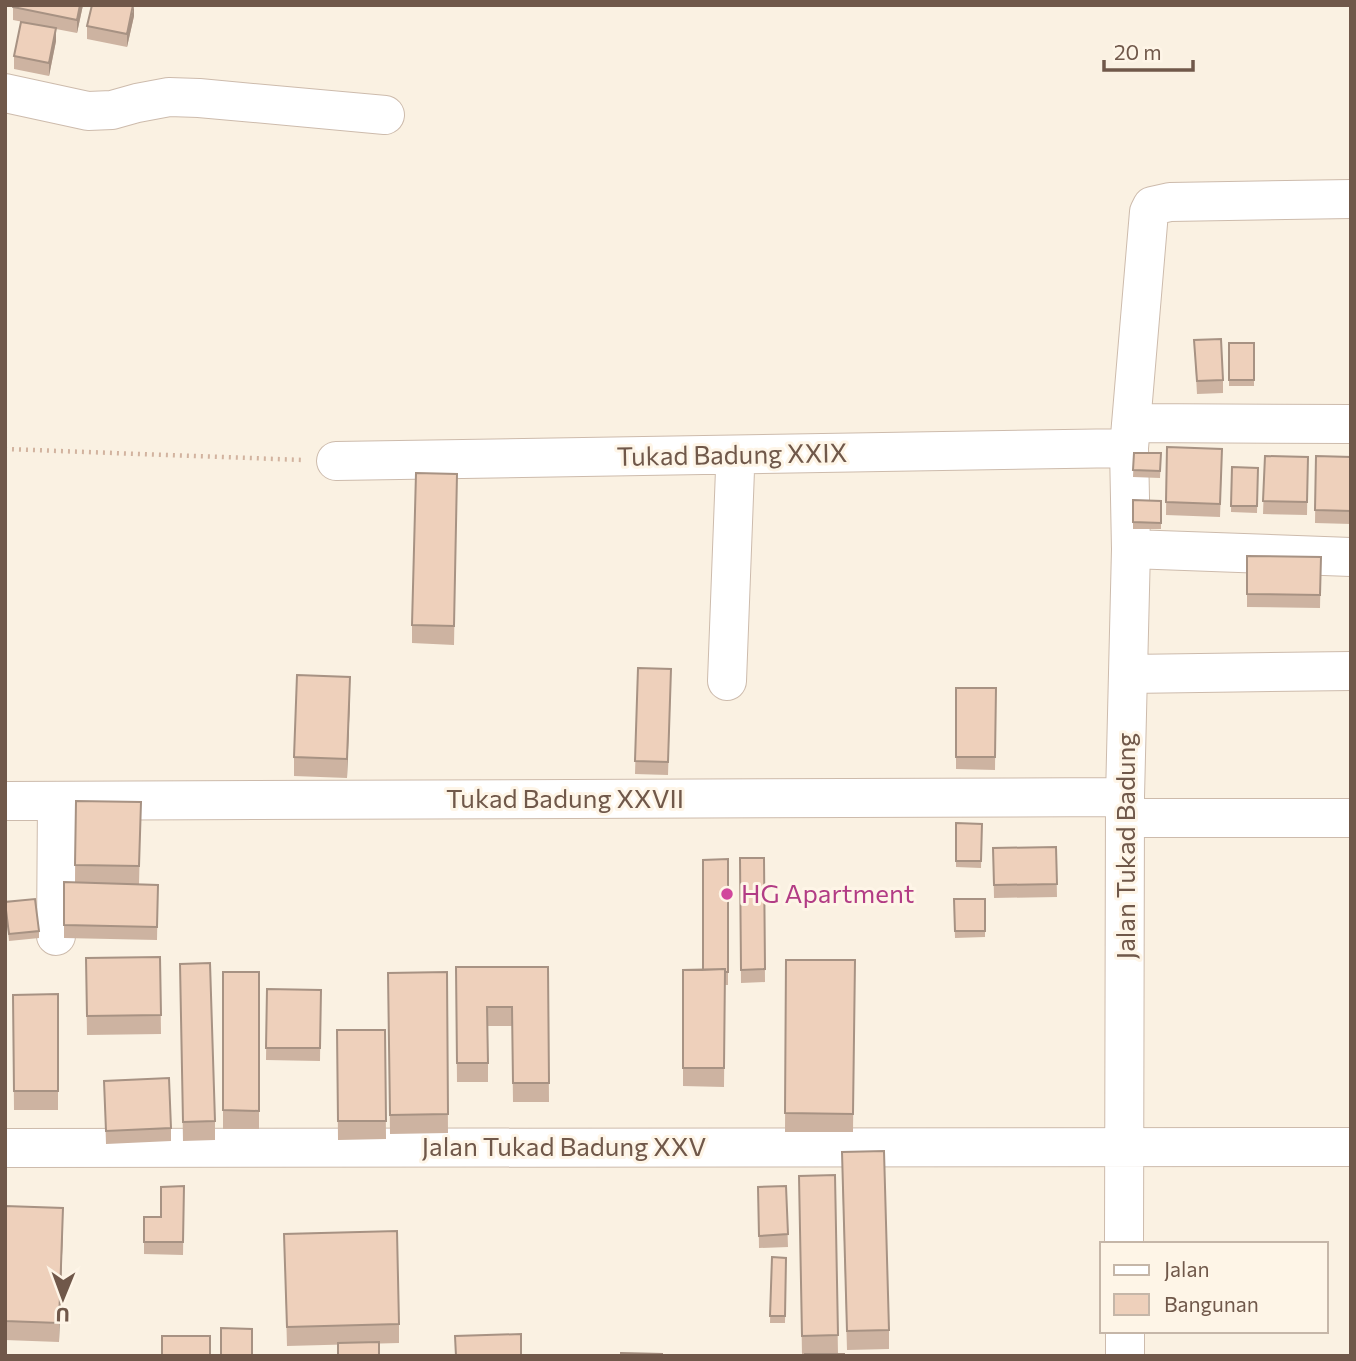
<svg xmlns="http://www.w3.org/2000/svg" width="1356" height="1361" font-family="Commissioner,sans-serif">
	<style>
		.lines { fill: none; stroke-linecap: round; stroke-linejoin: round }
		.minor-casing { stroke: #cdbbac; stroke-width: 40 }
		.path { stroke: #d2b39f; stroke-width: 4.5; stroke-dasharray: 2 5; stroke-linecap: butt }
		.minor { stroke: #fff; stroke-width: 38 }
		.wall { fill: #cdb3a1 }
		.shaded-wall { fill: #a79283 }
		.building { fill: #eed0bb; stroke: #a79283; stroke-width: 2 }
		.hotel-dot { fill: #d1479c; stroke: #fef5e7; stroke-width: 2.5 }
		.labels { text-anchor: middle; stroke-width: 6; stroke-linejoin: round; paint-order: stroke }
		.street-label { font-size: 26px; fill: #70584a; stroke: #fef5e7 }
		.hotel-label { font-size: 26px; fill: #b23c85; stroke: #fef5e7; text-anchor: start }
	</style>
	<rect width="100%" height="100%" fill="#faf1e2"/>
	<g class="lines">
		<g class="minor-casing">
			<path id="minor" d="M5,93L88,111L112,110L137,103L169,97L199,98L385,115
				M1131,423L1351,424
				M336,461L1129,448
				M1131,549L1351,557
				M1128,674L1351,671
				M727,681L735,470L732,455
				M5,801L1125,797
				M1125,818H1351
				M56,936L57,801
				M5,1148L1351,1147
				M1124,1244L1125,797L1131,549L1129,448L1149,212L1152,206L1170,202L1351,199
				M1125,1331V1356"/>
		</g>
		<path class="path" d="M5,449L303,460"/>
		<use href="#minor" class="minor"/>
	</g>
	<path class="wall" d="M13,5H83L77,33L56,29V41L49,76L14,69V56L44,26L13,20Z
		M134,16L127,47L87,39V26Z
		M1194,340L1223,380V393L1197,394Z
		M1229,343H1254V386H1229Z
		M1167,447L1222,461L1220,517L1166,515Z
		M1134,453H1161L1160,478L1133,477Z
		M1265,456L1308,457L1307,515L1263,514Z
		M1316,456L1351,457V524L1315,523Z
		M1232,467L1258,468L1257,513L1231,512Z
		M457,474L454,645L412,643V625Z
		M1161,501V529H1133V522Z
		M1247,556L1321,557L1320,608L1247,607Z
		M638,668L671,681L668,775L635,774Z
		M956,688H996L995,770L956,769Z
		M350,696L347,778L294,776V757Z
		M76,801L141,802L139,884L158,885L157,940L64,938V882H75Z
		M982,824L981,868L956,867V861Z
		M1056,847L1057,897L994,898L993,848Z
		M740,858H764L765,982L741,983Z
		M728,859V985H725L724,1087L683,1086V970H703Z
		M954,899H985V937L955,938Z
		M5,902L39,931V938L9,941Z
		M160,957L161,1034L87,1035L86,977Z
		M786,960H855L853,1132H785Z
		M180,964L215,1121V1140L183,1141Z
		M456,967H548L549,1102H513L512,1026H488V1082H457Z
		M223,972H259V1129H223Z
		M447,972L448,1133L390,1134L388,973Z
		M267,989L321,990L320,1061L266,1060Z
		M58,994V1110H14L13,995Z
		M337,1030H385L386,1139L338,1140Z
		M104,1081L171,1128V1141L106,1144Z
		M842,1171L889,1330V1349L847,1350Z
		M835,1175L838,1354L802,1355L799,1176Z
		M184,1186L183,1255L144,1254V1217H161Z
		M786,1186L788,1247L759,1248L758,1187Z
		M5,1206L63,1227L59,1342L5,1340Z
		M284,1234L399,1324V1343L287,1346Z
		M772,1257L786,1258L785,1323H770Z"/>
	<path class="shaded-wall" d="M80,5H83L77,33V20Z
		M134,5V16L127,47V34Z
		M56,28V41L49,76V63Z
		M350,677V696L347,778V759Z
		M63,1208V1227L59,1342V1323Z"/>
	<path class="building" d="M13,5H80L77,20L13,7Z
		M92,5H133L127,34L87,26Z
		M21,22L56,28L49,63L14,56Z
		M1221,339L1223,380L1197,381L1194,340Z
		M1229,343H1254V380H1229Z
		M1167,447L1222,449L1220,504L1166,502Z
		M1134,453H1161L1160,471L1133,470Z
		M1265,456L1308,457L1307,502L1263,501Z
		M1316,456L1351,457V511L1315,510Z
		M1232,467L1258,468L1257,506H1231Z
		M416,473L457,474L454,626L412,625Z
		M1133,500L1161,501V523L1133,522Z
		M1247,556L1321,557L1320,595L1247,594Z
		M638,668L671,669L668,762L635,761Z
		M297,675L350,677L347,759L294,757Z
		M956,688H996L995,757H956Z
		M76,801L141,802L139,866L75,865Z
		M956,823L982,824L981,861H956Z
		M1056,847L1057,884L994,885L993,848Z
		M740,858H764L765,969L741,970Z
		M728,859V972H725V969L703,970V860Z
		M64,882L158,885L157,927L64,925Z
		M35,899L39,931L9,934L5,902Z
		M954,899H985V931H955Z
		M160,957L161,1015L87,1016L86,958Z
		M786,960H855L853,1114L785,1113Z
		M210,963L215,1121L183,1122L180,964Z
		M456,967H548L549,1083H513L512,1007H487L488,1063H457Z
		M725,969L724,1068H683V970Z
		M223,972H259V1111L223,1110Z
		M447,972L448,1114L390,1115L388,973Z
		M267,989L321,990L320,1048H266Z
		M58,994V1091H14L13,995Z
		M337,1030H385L386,1121H338Z
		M169,1078L171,1128L106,1131L104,1081Z
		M884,1151L889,1330L847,1331L842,1152Z
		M835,1175L838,1335L802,1336L799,1176Z
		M184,1186L183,1242H144V1217H161V1187Z
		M786,1186L788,1234L759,1236L758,1187Z
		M5,1206L63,1208L59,1323L5,1321Z
		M397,1231L399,1324L287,1327L284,1234Z
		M772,1257L786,1258L785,1316H770Z
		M221,1328L252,1329V1356H221Z
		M521,1334V1356H456L455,1336Z
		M162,1336H210V1356H162Z
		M379,1342V1356H338V1343Z
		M621,1353L662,1354V1356H621Z
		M805,1354H844V1356H805Z
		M84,1355L119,1356H84Z"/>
	<circle class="hotel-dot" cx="727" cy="894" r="7"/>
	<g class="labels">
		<g class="street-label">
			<text transform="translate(732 455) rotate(-1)" y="9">Tukad Badung XXIX</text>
			<text x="565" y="808">Tukad Badung XXVII</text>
			<text transform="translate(1126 846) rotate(-90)" y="9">Jalan Tukad Badung</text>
			<text x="564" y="1156">Jalan Tukad Badung XXV</text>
		</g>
		<g class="hotel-label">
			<text x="741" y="903">HG Apartment</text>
		</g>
	</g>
	<rect width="1356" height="1361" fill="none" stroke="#70584a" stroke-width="14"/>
	<rect x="1100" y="1242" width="228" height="91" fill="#fef5e7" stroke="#c5b6a8" stroke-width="2"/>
	<rect x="1114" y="1265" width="35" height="10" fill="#ffffff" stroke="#c5b6a8" stroke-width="2"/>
	<text x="1164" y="1277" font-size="21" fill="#70584a">Jalan</text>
	<rect x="1114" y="1294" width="35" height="21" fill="#eed0bb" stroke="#c5b6a8" stroke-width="2"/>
	<text x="1164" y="1312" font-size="21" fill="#70584a">Bangunan</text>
	<g transform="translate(63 1298) rotate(181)" stroke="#fef5e7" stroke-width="5" paint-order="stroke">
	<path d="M0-5L12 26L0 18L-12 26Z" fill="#70584a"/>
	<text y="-10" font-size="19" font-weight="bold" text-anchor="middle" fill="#70584a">U</text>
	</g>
	<path d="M1104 60v10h89v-10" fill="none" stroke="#70584a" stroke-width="3.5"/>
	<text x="1114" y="60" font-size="21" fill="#70584a" stroke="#fef5e7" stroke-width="5" paint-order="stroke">20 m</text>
</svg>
